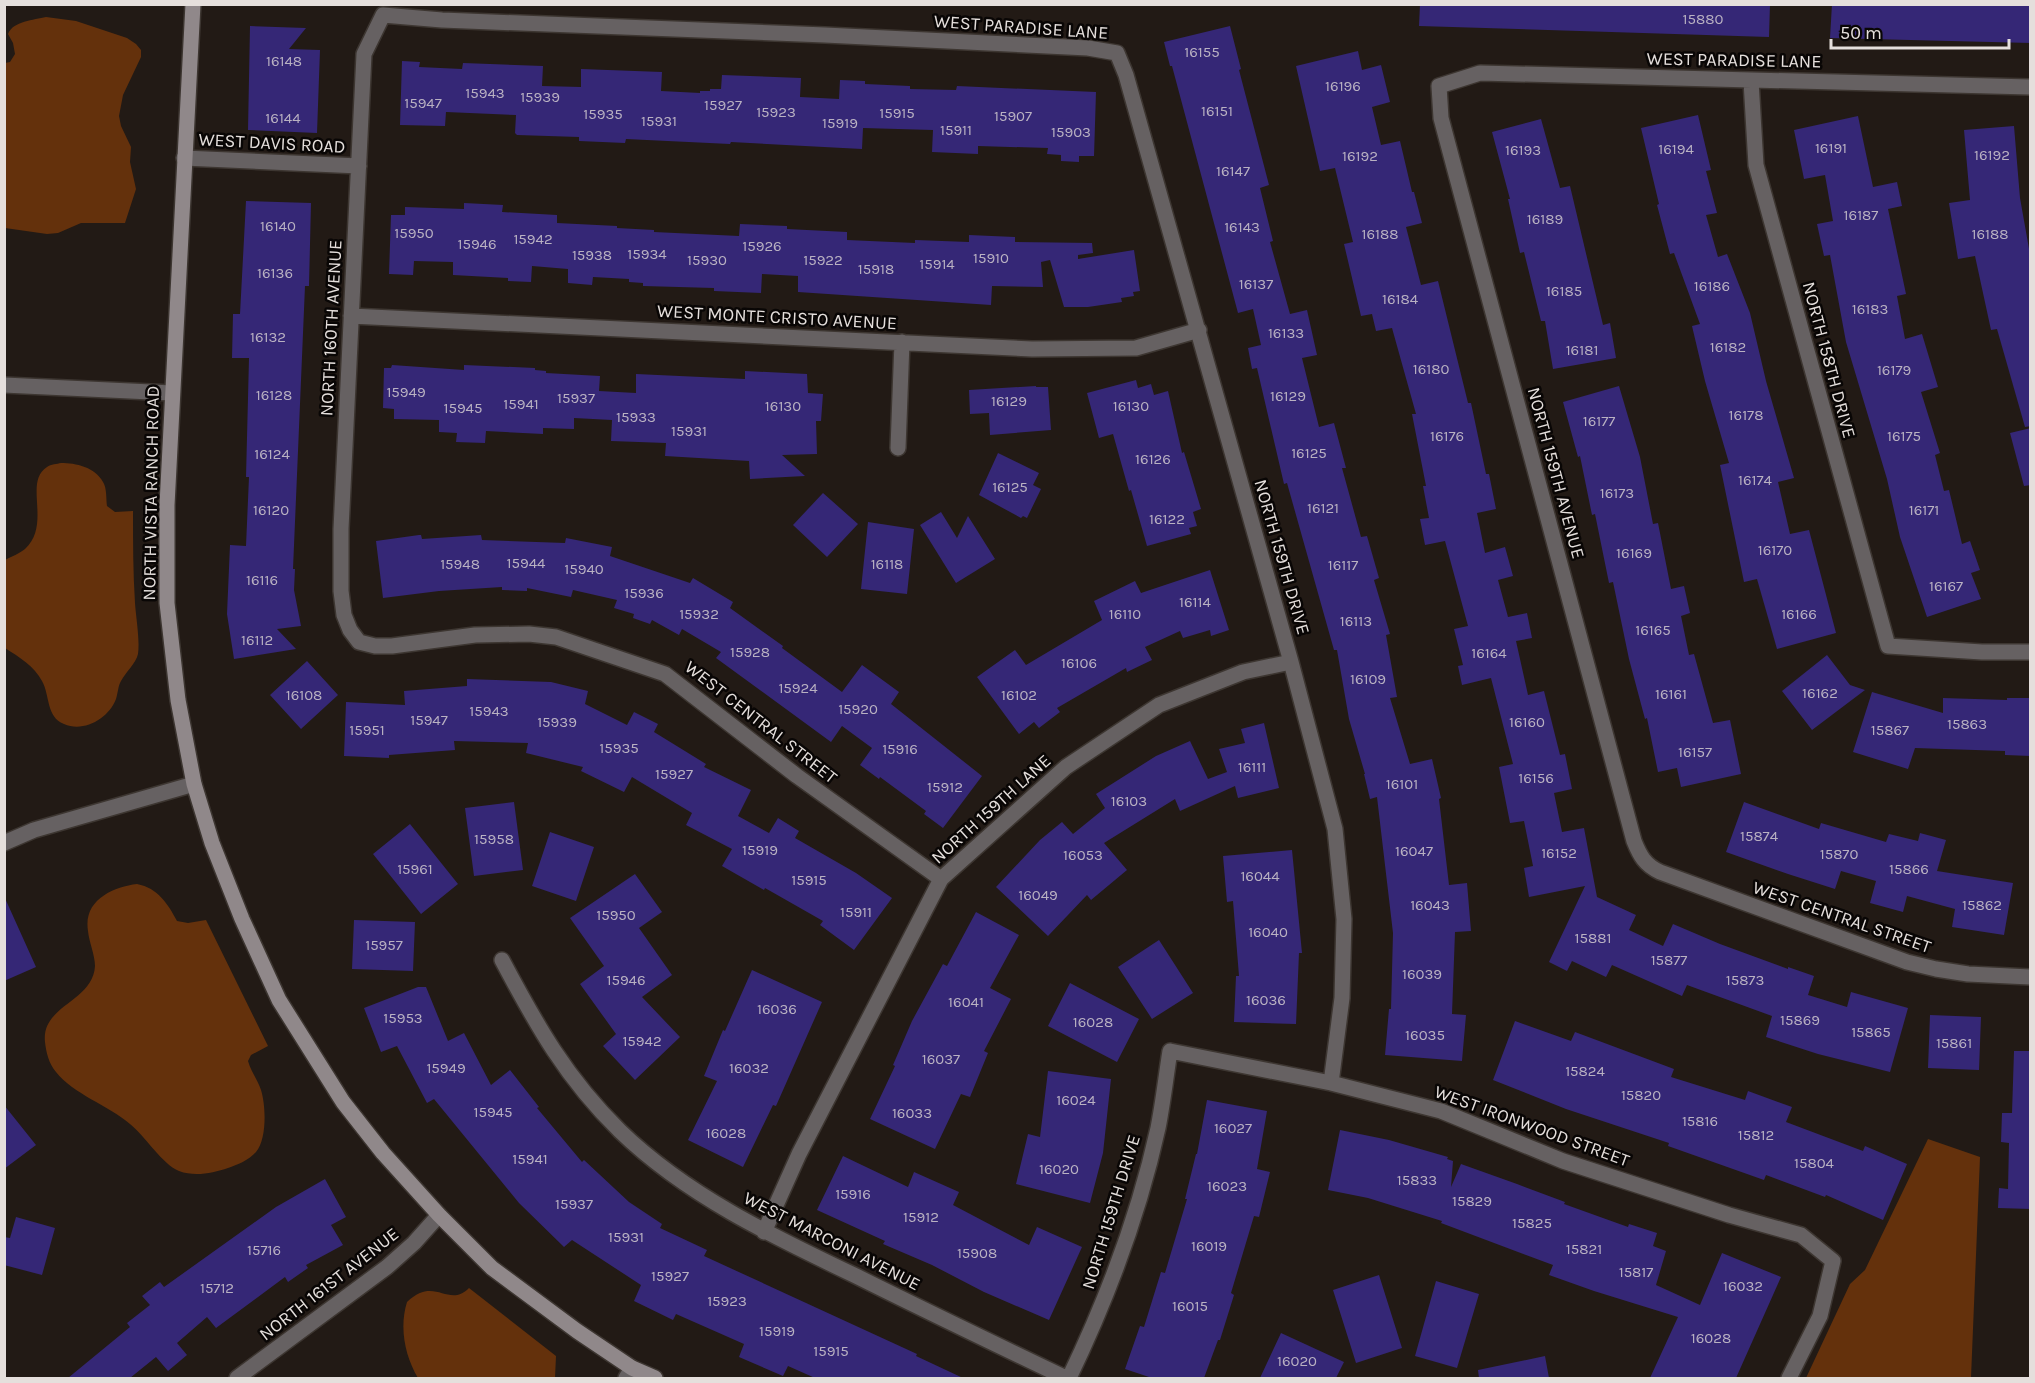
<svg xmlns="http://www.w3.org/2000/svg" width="2035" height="1383" font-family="Karla,sans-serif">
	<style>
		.green { fill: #64310c }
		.building { fill: #352776 }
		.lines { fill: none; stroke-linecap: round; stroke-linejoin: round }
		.street-casing { stroke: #3d3631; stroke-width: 18 }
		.secondary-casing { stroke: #3d3631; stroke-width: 18 }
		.street { stroke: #666162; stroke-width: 15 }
		.secondary { stroke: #90888a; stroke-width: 15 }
		.labels { text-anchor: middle; stroke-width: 5; stroke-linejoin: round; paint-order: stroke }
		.number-label { font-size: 15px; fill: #b9b1c2 }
		.street-label { font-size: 18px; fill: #e5dfdc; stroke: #090605 }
	</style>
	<rect width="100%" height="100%" fill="#221a15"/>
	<path class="green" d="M46,17L76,21L127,38L136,44L141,50V57L123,95L119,116L121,126L131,147L130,162L136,189L125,223H81L58,233L47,234L5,228V63L10,62L15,54L13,43L8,34C13,21 34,20 46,17Z
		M61,463C76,463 95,467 103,482C107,488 106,499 107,506L115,512L133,511C133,542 133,573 135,603C136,618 140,640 138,654C136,663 125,673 121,681C118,686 118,693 116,699C109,718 84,733 64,724C46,717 50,695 42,681C34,666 19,657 5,648V560C11,557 20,553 25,549C52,524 23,482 47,467C51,464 57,464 61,463Z
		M137,884C158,888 168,904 177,921L188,923L206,920L268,1046L251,1055L248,1061C251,1072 258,1080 261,1090C266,1106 267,1139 256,1152C249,1160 237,1165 228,1168C213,1173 195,1177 179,1171C163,1165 145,1136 130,1124C108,1105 73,1094 56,1072C49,1064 46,1052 45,1042C41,1005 93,1002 95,966C95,955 89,942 88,931C83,900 113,887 137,884Z
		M1928,1139L1980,1157L1971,1378H1806L1850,1284L1865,1270Z
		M469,1288L556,1356L555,1378H418C405,1356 399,1328 407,1302C435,1275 448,1309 469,1288Z"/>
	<path class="building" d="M1420,4H1770L1769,37L1419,26Z
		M1832,4H2031V43L1830,38Z
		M250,26L306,28L289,49L320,50L317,133L248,130Z
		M1230,26L1241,69L1239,70L1269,185L1260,188L1273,241L1270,242L1290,314L1307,310L1317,355L1302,358L1319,427L1334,423L1346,468H1342L1361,537L1367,536L1379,578L1374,580L1390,634L1386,635L1397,697L1390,698L1410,764L1432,759L1441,798L1439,799L1449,885L1467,883L1471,931L1455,932L1452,1014L1466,1015L1462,1061L1385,1055L1389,1009H1391L1393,933L1377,797L1370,799L1364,774H1365L1349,719L1337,650H1334L1287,483L1284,484L1257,368L1252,369L1248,348L1261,345L1253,309L1238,313L1172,66H1170L1164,42Z
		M1358,51L1362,70L1381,65L1390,102L1372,107L1381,145L1400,141L1412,192H1414L1422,223L1406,227L1421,285L1438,281L1468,403H1471L1486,474H1489L1496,509L1477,513L1485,553L1505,547L1513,576L1498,580L1508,617L1527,613L1532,638L1516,641L1528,695L1544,691L1560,755L1565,754L1572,789L1554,793L1562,832L1584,828L1597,897L1636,915L1629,930L1663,946L1673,924L1720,944L1788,969V967L1814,976L1808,995L1847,1007L1851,992L1908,1008L1890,1072L1818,1054L1766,1037L1772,1016L1687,985L1682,996L1612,965L1606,977L1572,961L1567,971L1549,962L1585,886L1529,897L1524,868L1533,866L1524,821L1510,823L1499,767L1513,764L1491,678L1462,685L1458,666L1463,665L1454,629L1468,626L1445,541L1425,545L1420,519L1429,518L1423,486H1426L1412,414H1416L1392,328L1376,331L1372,314L1361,316L1344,244L1353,242L1335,168L1320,171L1296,66Z
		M402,61L420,62L419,67L462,69L463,63L543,66L542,86L581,87V69L662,72L661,91L700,93V91H710V89H721L722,75L801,78L800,97L839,99L840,80L865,81V84L910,86V89L956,90L957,86L1096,92L1094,156H1079V162L1061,161V155L1047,154L1048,148L978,146V154L932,152L933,130L863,128L862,149L731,142L730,144L626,139L625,143L579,141V137L517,135L515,133L516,115L446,112L445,126L400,125Z
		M1698,115L1711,170L1706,171L1717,213L1706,215L1718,257L1727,254L1750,313L1766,381L1794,478L1778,482L1790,534L1809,530L1836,633L1777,649L1757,579L1744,582L1720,465L1729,463L1705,381L1692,326L1700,324L1674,253L1670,254L1657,205L1659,204L1641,128Z
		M1858,116L1873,187L1897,182L1902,206L1888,209L1906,294L1897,296L1905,339L1922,334L1938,387L1921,392L1940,453L1935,455L1944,491L1949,490L1962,544L1970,541L1980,570L1971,573L1981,599L1927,617L1900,537L1887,479L1846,342L1830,255L1824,256L1817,224L1833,221L1825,175L1804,179L1794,130Z
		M1541,119L1560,188L1570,186L1603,325L1610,323L1616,358L1553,369L1545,321H1541L1524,252L1520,253L1508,199H1510L1492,132Z
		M2014,126L2020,198L2031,260V426L2025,427L1997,329L1991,330L1975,256L1958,259L1949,203L1970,200L1964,130Z
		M246,201L311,203L309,286H305L293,569H295L294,590L301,626L277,629L296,649L234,659L227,614L230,545L246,546L249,477H246L249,358H232L233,314H240Z
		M464,203L503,205L502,212L557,215V223L617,226V228L654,230V232L739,236L740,224L787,226V229L847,232V240L915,243V240L969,242V235L1015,237V242L1092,243L1093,253L1078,255V259L1134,250L1140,291L1133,292L1134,296L1121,298L1122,302L1088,307H1064L1050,260L1041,262L1043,287L992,286L991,305L798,292V276L762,274L761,293L714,291V288L643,286V283L629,282V279L593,277L592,285L568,283V269L532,266L531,282L508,281V278L453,275V262L414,261L413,275L389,274L391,215H405V207L464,209Z
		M392,365L464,370V365L535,368V370L546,371V373L600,376L599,391L636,393V374L745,379V371L807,374L808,393L823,394L821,421H816L817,454L782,455L805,476L750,479L749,461L665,456L666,443L611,441L612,420L574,418V429L543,428V434L486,431L485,443L456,442L457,433L439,432V420L394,419V409L383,408L384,368H391Z
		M1136,380L1138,388L1151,384L1154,395L1168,391L1182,453L1184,452L1201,509L1193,512L1197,526L1189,528L1191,534L1147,546L1131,490L1129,491L1113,434L1099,438L1087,393Z
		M1036,386V387H1048L1051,430L990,435L989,413L970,414L969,390Z
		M1619,386L1640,457L1653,524L1658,523L1671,589L1684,586L1690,613L1681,616L1689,655L1694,654L1713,723L1730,720L1741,774L1681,787L1677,768L1658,772L1647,718L1645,719L1629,659L1613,582L1609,583L1595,514L1592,515L1580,456L1578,457L1563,402Z
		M2031,428V485L2024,486L2010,433Z
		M998,453L1039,473L1033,485L1041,489L1027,518L1023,516L1021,518L979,495Z
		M823,493L858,524L827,557L793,525Z
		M941,512L957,538L968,516L995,559L956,583L920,525Z
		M868,522L914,529L907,594L861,589Z
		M419,535H421L422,539L481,535L482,540L565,543L566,538L612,547L610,556L690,583L693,578L733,602L730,608L783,646L782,648L842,692L862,665L899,692L891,704L982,776L943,828L924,814L926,811L880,777L879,779L860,765L872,748L842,726L831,742L716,658L721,652L682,629L679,635L652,620L650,624L633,618L634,614L614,608L617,600L573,590L571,597L527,588V591L502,590V587L439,591L383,598L376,541Z
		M1210,570L1229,630L1211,636L1210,630L1183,638L1180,631L1145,647L1152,660L1127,672L1126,668L1057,708L1060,712L1039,728L1034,722L1019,734L977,677L1015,650L1026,665L1102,620L1094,601L1135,581L1141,593Z
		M1827,655L1850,685L1865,690L1812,730L1782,691Z
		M307,661L338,695L301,729L270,695Z
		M467,679L551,682L588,691L585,704L627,725L634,712L658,724L654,732L706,764L704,767L751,790L738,816L769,833L778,818L799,831L795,838L856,873L892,898L854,950L820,925L823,921L765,888L764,890L722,866L732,849L686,825L692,813L632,777L624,792L581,771L583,767L526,753L528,743L454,741L455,750L389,755V758L344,756L346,702L405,705L404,691L467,686Z
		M1872,692L1943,713V698L2007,700V698H2031V756L2005,755V751L1915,748L1908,769L1853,752Z
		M1264,723L1279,788L1238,798L1235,786L1180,811L1175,799L1104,843L1127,870L1091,900L1087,895L1048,936L996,887L1040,840L1062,822L1073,834L1105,808L1096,794L1156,756L1190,741L1208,779L1227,772L1219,749L1245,743L1241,729Z
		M514,802L523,870L474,876L465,808Z
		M1744,802L1819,829L1821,823L1886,842L1889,834L1918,841L1920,833L1946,840L1937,871L2013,883L2004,935L1952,927L1955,909L1907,896L1903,912L1870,903L1876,881L1841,871L1835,889L1788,874L1726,852Z
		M410,824L458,884L421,914L373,854Z
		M550,832L594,847L576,901L532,886Z
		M1292,850L1302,953H1299L1296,1024L1234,1022L1236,976H1239L1233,901L1227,902L1223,856Z
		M635,874L662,912L639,928L672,975L642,997L680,1037L635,1080L603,1046L616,1034L580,984L604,966L570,918Z
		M4,896L36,967L4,981Z
		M976,912L1019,935L990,988L1011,999L984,1051L988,1053L970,1097L961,1094L935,1149L870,1119L895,1066L893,1065L912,1021L943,964L947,966Z
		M354,920L415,922L413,971L352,969Z
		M1159,940L1193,993L1152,1019L1118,967Z
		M752,970L822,1002L776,1106L773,1105L743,1167L688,1140L717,1081L704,1076L723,1030L725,1031Z
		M1070,983L1139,1019L1117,1062L1048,1026Z
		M418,987H426L448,1041L464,1033L491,1085L510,1070L539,1107L537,1108L582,1162L584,1160L629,1202L662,1224L660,1228L707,1250L704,1256L917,1354L916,1356L963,1378H815L788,1366L783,1376L739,1357L744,1344L676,1314L673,1320L634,1301L641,1285L572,1240L564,1247L519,1203L434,1099L427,1103L397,1046L381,1052L364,1008Z
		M1930,1015L1981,1017L1979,1070L1928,1068Z
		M1515,1021L1571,1041L1575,1032L1674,1069L1671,1077L1745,1100L1748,1091L1792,1107L1786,1122L1863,1151L1865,1146L1907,1164L1883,1220L1826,1195L1825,1197L1766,1175L1764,1180L1668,1146L1669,1143L1566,1109L1493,1080Z
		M2014,1051H2031V1209L1998,1208L1999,1188L2008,1189L2009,1143L2001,1142L2002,1113H2012Z
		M1048,1071L1111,1079L1103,1153L1090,1203L1016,1184L1028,1134L1040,1137Z
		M1207,1100L1267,1111L1257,1169L1270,1172L1259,1217L1254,1216L1231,1293L1234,1295L1220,1340H1218L1204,1378H1152L1125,1369L1140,1326L1144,1327L1161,1272L1165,1273L1187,1199H1185L1196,1154H1197Z
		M4,1105L36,1145L4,1169Z
		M1340,1130L1389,1140L1448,1157L1447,1159L1453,1161L1451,1187L1461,1164L1517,1184L1565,1202L1564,1204L1628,1227L1629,1224L1657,1233L1653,1246L1666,1251L1656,1285L1700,1305L1722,1253L1781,1277L1736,1378H1650L1678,1317L1594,1291L1549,1275L1553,1265L1441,1223L1442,1221L1368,1198L1328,1190Z
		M843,1156L908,1187L914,1172L959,1192L953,1205L1029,1245L1037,1227L1082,1247L1049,1320L984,1292L932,1265L883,1244L885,1241L817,1210Z
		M325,1179L346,1217L331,1225L343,1245L306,1265L308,1268L288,1282L285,1277L216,1328L207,1317L177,1343L187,1355L168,1371L156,1357L130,1378H68L130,1327L127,1323L150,1305L142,1296L160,1282L164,1287L276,1207Z
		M16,1217L55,1228L42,1275L4,1265V1237L10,1238Z
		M1379,1275L1402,1348L1356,1363L1333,1290Z
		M1436,1281L1479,1294L1457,1368L1415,1356Z
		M1281,1333L1344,1362L1336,1378H1260Z
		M1545,1356L1549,1378H1479L1478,1370Z"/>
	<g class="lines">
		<g class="street-casing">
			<path id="street" d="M1751,81L1756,165L1888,646L1982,652H2030
				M2030,87L1480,73L1439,86L1441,118L1634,841C1640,856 1645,865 1660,872L1907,962L1936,969L1968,974L2030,977
				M184,158L359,166
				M351,316L1032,349L1136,348L1199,330
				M4,385L172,393
				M898,448L902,342
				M4,843L34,830L194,784
				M941,879L797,776L665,674L556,637L529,634L475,635L392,646H375L359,642L350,630L344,615L341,591V529L364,54L383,15L442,20L825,35L1088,48L1117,53L1126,75L1291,662L1335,829L1344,919L1342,998L1331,1083
				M502,960C537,1026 566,1078 620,1131C686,1195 772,1236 854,1275C924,1310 995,1344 1066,1378
				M764,1232L799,1154L941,879L1066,767L1159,705L1243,672L1291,662
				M237,1378L387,1267L414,1243L439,1215
				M626,1378L632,1368
				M1069,1378C1107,1299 1139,1214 1158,1128C1163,1103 1166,1076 1170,1051L1331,1083L1441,1111L1563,1161L1729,1215L1801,1235L1833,1261L1820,1316L1789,1378"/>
		</g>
		<g class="secondary-casing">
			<path id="secondary" d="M193,4L167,505V603L178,700L194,784L212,843L242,919L279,1000L343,1102L383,1153L439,1215L492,1268L577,1331L632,1368L655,1378"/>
		</g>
		<use href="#street" class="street"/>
		<use href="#secondary" class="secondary"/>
	</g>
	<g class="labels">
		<g class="number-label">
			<text x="1703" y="24">15880</text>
			<text x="1202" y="57">16155</text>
			<text x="284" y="66">16148</text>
			<text x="1343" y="91">16196</text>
			<text x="485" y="98">15943</text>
			<text x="540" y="102">15939</text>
			<text x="423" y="108">15947</text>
			<text x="723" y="110">15927</text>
			<text x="1217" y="116">16151</text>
			<text x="776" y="117">15923</text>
			<text x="897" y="118">15915</text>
			<text x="603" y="119">15935</text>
			<text x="1013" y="121">15907</text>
			<text x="283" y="123">16144</text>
			<text x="659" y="126">15931</text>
			<text x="840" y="128">15919</text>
			<text x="956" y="135">15911</text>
			<text x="1071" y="137">15903</text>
			<text x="1831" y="153">16191</text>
			<text x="1676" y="154">16194</text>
			<text x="1523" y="155">16193</text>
			<text x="1992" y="160">16192</text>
			<text x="1360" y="161">16192</text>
			<text x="1233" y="176">16147</text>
			<text x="1861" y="220">16187</text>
			<text x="1545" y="224">16189</text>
			<text x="278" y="231">16140</text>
			<text x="1242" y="232">16143</text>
			<text x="414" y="238">15950</text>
			<text x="1380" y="239">16188</text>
			<text x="1990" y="239">16188</text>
			<text x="533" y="244">15942</text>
			<text x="477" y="249">15946</text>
			<text x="762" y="251">15926</text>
			<text x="647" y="259">15934</text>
			<text x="592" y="260">15938</text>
			<text x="991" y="263">15910</text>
			<text x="707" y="265">15930</text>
			<text x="823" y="265">15922</text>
			<text x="937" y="269">15914</text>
			<text x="876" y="274">15918</text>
			<text x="275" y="278">16136</text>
			<text x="1256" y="289">16137</text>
			<text x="1712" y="291">16186</text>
			<text x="1564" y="296">16185</text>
			<text x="1400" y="304">16184</text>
			<text x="1870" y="314">16183</text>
			<text x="1286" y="338">16133</text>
			<text x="268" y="342">16132</text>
			<text x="1728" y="352">16182</text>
			<text x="1582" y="355">16181</text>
			<text x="1431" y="374">16180</text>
			<text x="1894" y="375">16179</text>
			<text x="406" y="397">15949</text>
			<text x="274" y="400">16128</text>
			<text x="1288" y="401">16129</text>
			<text x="576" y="403">15937</text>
			<text x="1009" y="406">16129</text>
			<text x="521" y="409">15941</text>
			<text x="783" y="411">16130</text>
			<text x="1131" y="411">16130</text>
			<text x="463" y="413">15945</text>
			<text x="1746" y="420">16178</text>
			<text x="636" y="422">15933</text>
			<text x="1599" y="426">16177</text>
			<text x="689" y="436">15931</text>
			<text x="1447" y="441">16176</text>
			<text x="1904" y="441">16175</text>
			<text x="1309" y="458">16125</text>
			<text x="272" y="459">16124</text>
			<text x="1153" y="464">16126</text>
			<text x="1755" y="485">16174</text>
			<text x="1010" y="492">16125</text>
			<text x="1617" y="498">16173</text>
			<text x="1323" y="513">16121</text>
			<text x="271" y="515">16120</text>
			<text x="1924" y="515">16171</text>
			<text x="1167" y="524">16122</text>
			<text x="1775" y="555">16170</text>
			<text x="1634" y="558">16169</text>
			<text x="526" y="568">15944</text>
			<text x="460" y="569">15948</text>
			<text x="887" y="569">16118</text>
			<text x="1343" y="570">16117</text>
			<text x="584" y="574">15940</text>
			<text x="262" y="585">16116</text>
			<text x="1946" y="591">16167</text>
			<text x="644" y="598">15936</text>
			<text x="1195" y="607">16114</text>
			<text x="699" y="619">15932</text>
			<text x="1125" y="619">16110</text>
			<text x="1799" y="619">16166</text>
			<text x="1356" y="626">16113</text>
			<text x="1653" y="635">16165</text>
			<text x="257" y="645">16112</text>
			<text x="750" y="657">15928</text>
			<text x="1489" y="658">16164</text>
			<text x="1079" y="668">16106</text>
			<text x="1368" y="684">16109</text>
			<text x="798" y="693">15924</text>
			<text x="1820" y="698">16162</text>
			<text x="1671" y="699">16161</text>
			<text x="304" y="700">16108</text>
			<text x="1019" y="700">16102</text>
			<text x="858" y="714">15920</text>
			<text x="489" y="716">15943</text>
			<text x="429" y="725">15947</text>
			<text x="557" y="727">15939</text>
			<text x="1527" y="727">16160</text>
			<text x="1967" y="729">15863</text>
			<text x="367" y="735">15951</text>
			<text x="1890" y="735">15867</text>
			<text x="619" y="753">15935</text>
			<text x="900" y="754">15916</text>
			<text x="1695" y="757">16157</text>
			<text x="1252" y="772">16111</text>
			<text x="674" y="779">15927</text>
			<text x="1536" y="783">16156</text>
			<text x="1402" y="789">16101</text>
			<text x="945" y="792">15912</text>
			<text x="1129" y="806">16103</text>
			<text x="1759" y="841">15874</text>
			<text x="494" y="844">15958</text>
			<text x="760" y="855">15919</text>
			<text x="1414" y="856">16047</text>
			<text x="1559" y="858">16152</text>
			<text x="1839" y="859">15870</text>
			<text x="1083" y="860">16053</text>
			<text x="415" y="874">15961</text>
			<text x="1909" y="874">15866</text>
			<text x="1260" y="881">16044</text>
			<text x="809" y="885">15915</text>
			<text x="1038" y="900">16049</text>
			<text x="1430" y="910">16043</text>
			<text x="1982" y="910">15862</text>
			<text x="856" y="917">15911</text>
			<text x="616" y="920">15950</text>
			<text x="1268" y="937">16040</text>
			<text x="1593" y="943">15881</text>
			<text x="384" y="950">15957</text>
			<text x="1669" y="965">15877</text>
			<text x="1422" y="979">16039</text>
			<text x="626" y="985">15946</text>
			<text x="1745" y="985">15873</text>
			<text x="1266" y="1005">16036</text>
			<text x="966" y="1007">16041</text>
			<text x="777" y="1014">16036</text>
			<text x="403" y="1023">15953</text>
			<text x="1800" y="1025">15869</text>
			<text x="1093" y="1027">16028</text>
			<text x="1871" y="1037">15865</text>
			<text x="1425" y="1040">16035</text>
			<text x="642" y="1046">15942</text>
			<text x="1954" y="1048">15861</text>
			<text x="941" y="1064">16037</text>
			<text x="446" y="1073">15949</text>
			<text x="749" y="1073">16032</text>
			<text x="1585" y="1076">15824</text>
			<text x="1641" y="1100">15820</text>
			<text x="1076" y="1105">16024</text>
			<text x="493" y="1117">15945</text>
			<text x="912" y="1118">16033</text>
			<text x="1700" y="1126">15816</text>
			<text x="1233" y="1133">16027</text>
			<text x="726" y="1138">16028</text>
			<text x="1756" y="1140">15812</text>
			<text x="530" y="1164">15941</text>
			<text x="1814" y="1168">15804</text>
			<text x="1059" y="1174">16020</text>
			<text x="1417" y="1185">15833</text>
			<text x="1227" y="1191">16023</text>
			<text x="853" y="1199">15916</text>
			<text x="1472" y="1206">15829</text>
			<text x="574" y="1209">15937</text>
			<text x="921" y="1222">15912</text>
			<text x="1532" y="1228">15825</text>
			<text x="626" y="1242">15931</text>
			<text x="1209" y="1251">16019</text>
			<text x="1584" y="1254">15821</text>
			<text x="264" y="1255">15716</text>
			<text x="977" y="1258">15908</text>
			<text x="1636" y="1277">15817</text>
			<text x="670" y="1281">15927</text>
			<text x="1743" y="1291">16032</text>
			<text x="217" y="1293">15712</text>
			<text x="727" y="1306">15923</text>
			<text x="1190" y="1311">16015</text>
			<text x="777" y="1336">15919</text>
			<text x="1711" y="1343">16028</text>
			<text x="831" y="1356">15915</text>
			<text x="1297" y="1366">16020</text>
		</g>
		<g class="street-label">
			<text transform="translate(1021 27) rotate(4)" y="6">WEST PARADISE LANE</text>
			<text transform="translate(1734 60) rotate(1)" y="6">WEST PARADISE LANE</text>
			<text transform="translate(272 143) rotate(3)" y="6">WEST DAVIS ROAD</text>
			<text transform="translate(777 317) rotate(3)" y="6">WEST MONTE CRISTO AVENUE</text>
			<text transform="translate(331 328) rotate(-87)" y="6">NORTH 160TH AVENUE</text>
			<text transform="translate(1829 360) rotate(75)" y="6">NORTH 158TH DRIVE</text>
			<text transform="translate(1556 473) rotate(75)" y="6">NORTH 159TH AVENUE</text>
			<text transform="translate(151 493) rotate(-89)" y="6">NORTH VISTA RANCH ROAD</text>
			<text transform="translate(1282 557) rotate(74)" y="6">NORTH 159TH DRIVE</text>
			<text transform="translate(761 722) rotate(38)" y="6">WEST CENTRAL STREET</text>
			<text transform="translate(991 809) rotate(-42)" y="6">NORTH 159TH LANE</text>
			<text transform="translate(1842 917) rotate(19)" y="6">WEST CENTRAL STREET</text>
			<text transform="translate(1532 1126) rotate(20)" y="6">WEST IRONWOOD STREET</text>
			<text transform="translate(1111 1212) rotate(-73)" y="6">NORTH 159TH DRIVE</text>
			<text transform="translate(832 1241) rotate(27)" y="6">WEST MARCONI AVENUE</text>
			<text transform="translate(329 1284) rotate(-38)" y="6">NORTH 161ST AVENUE</text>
		</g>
	</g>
	<rect width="2035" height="1383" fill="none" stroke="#e5dfdc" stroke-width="12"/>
	<path d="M1831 39v9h178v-9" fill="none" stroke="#e5dfdc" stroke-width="3"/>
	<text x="1840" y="39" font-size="18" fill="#e5dfdc" stroke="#090605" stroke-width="4.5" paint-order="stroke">50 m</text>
</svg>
